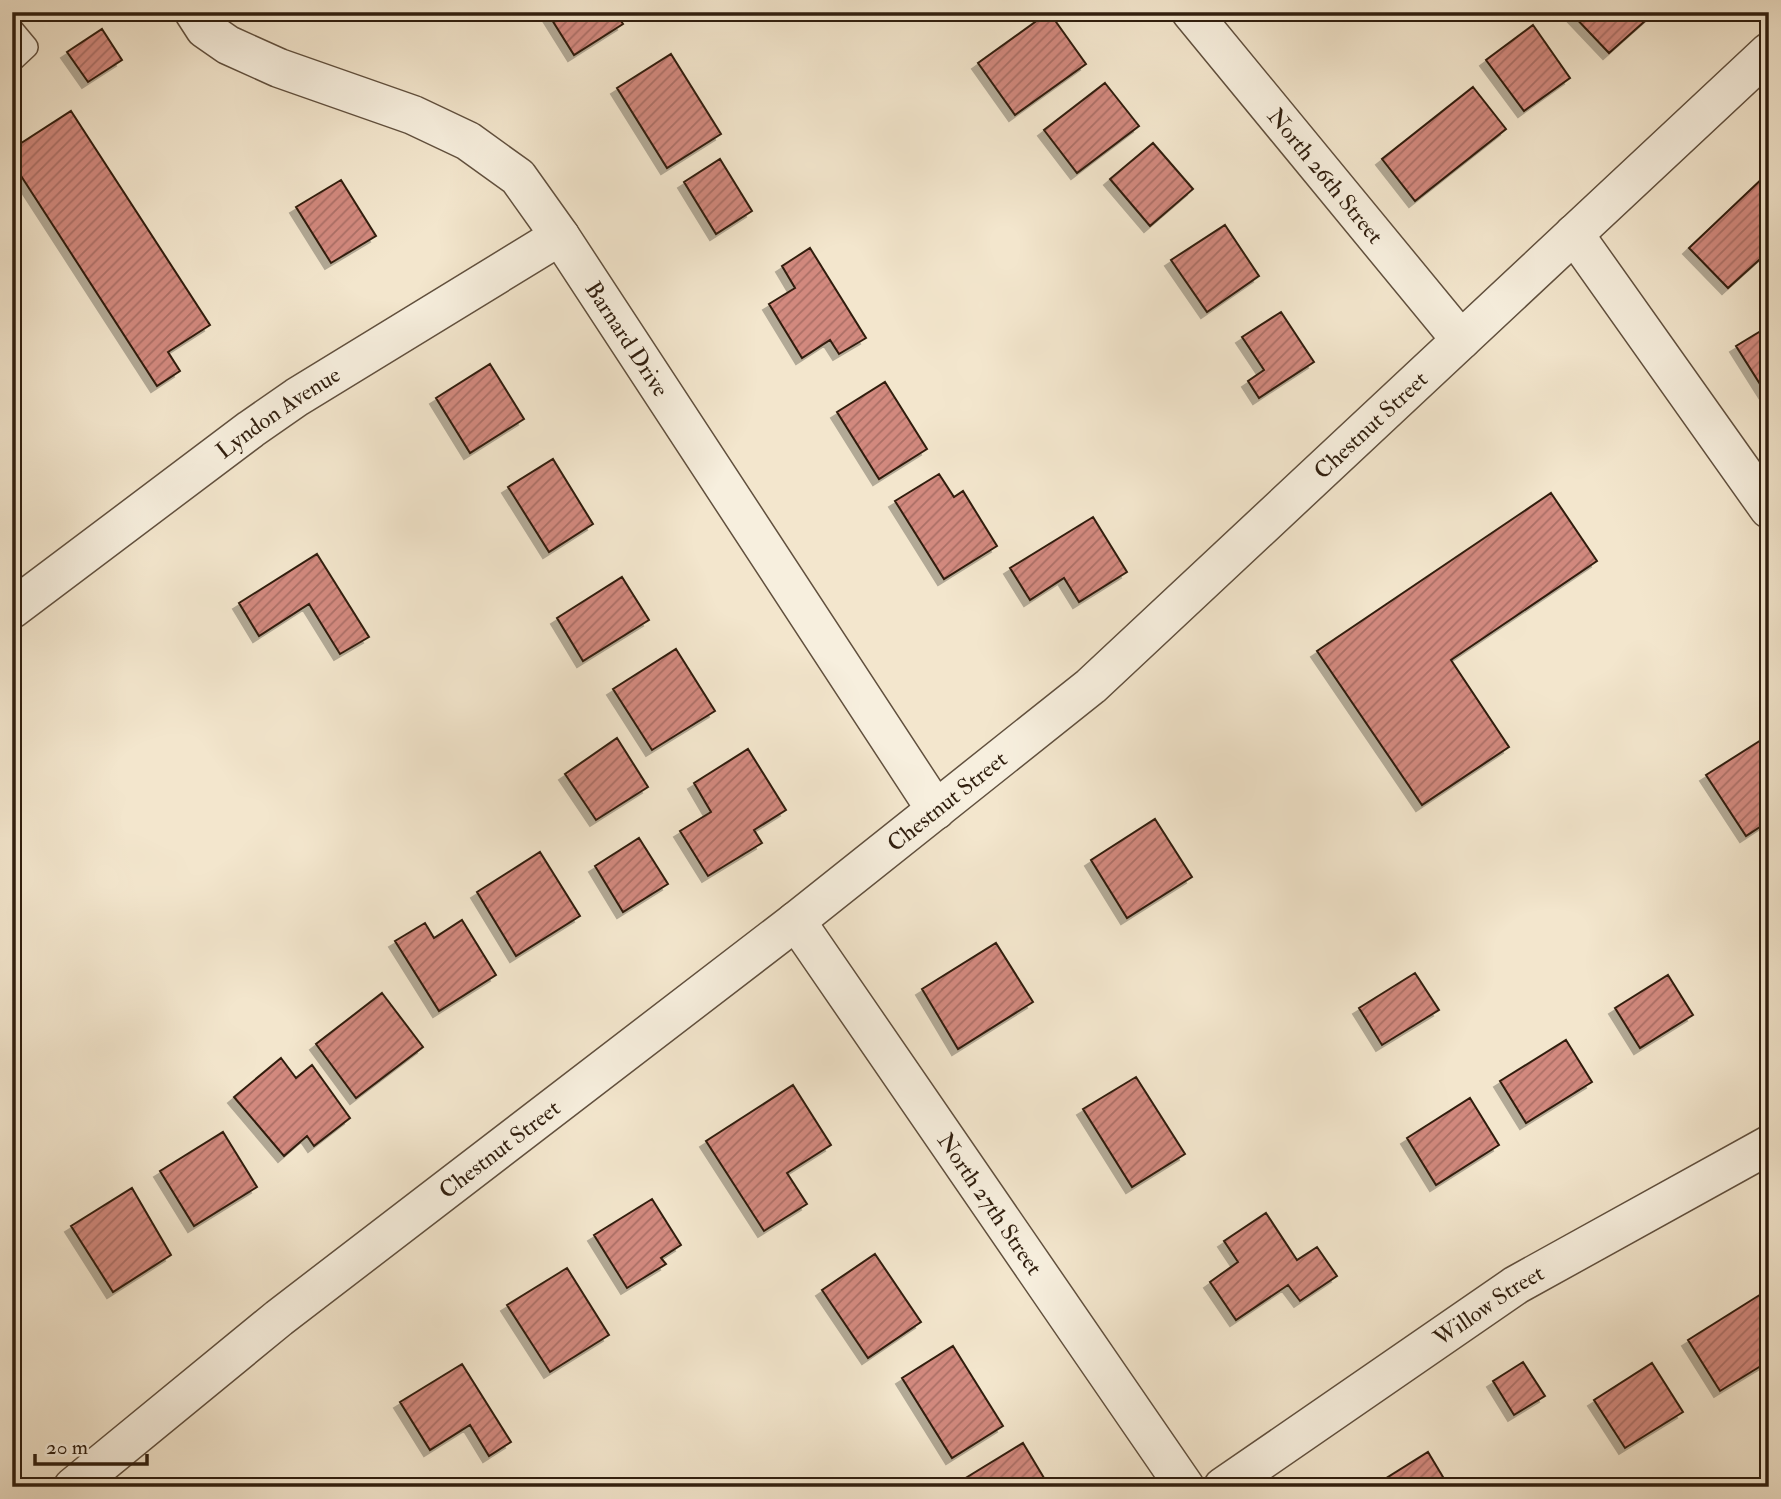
<svg xmlns="http://www.w3.org/2000/svg" width="1781" height="1499" font-family="'IM FELL Double Pica',serif">
	<style>
		.building { fill: url(#building-hatch); stroke: #301e0e; stroke-width: 2; filter: url(#shadow) }
		.lines { fill: none; stroke-linecap: round; stroke-linejoin: round }
		.service-casing { stroke: #61503e; stroke-width: 24 }
		.minor-casing { stroke: #61503e; stroke-width: 41 }
		.tertiary-casing { stroke: #61503e; stroke-width: 41 }
		.service { stroke: #f7efde; stroke-width: 21 }
		.minor { stroke: #f7efde; stroke-width: 38 }
		.tertiary { stroke: #f7efde; stroke-width: 38 }
		.labels { text-anchor: middle; stroke-width: 5; stroke-linejoin: round; paint-order: stroke }
		.street-label { font-size: 23px; fill: #301e0e; stroke: #f7efde }
	</style>
	<defs>
		<pattern id="building-hatch" width="6" height="6" patternUnits="userSpaceOnUse" patternTransform="scale(1.75)"><rect width="6" height="6" fill="#d2897e"/><path d="M-1 1l2-2M0 6l6-6M5 7l2-2" fill="none" stroke="#ab6f66"/></pattern>
		<filter id="shadow"><feDropShadow dx="-6" dy="6" stdDeviation="0" flood-color="#0004"/></filter>
	</defs>
	<rect width="100%" height="100%" fill="#f3e6cd"/>
	<filter id="stains"><feTurbulence type="fractalNoise" baseFrequency=".00286" numOctaves="4"/><feColorMatrix values="0 0 0 0 .2 0 0 0 0 .09 0 0 0 0 .02 0 0 0 .5 -.17"/></filter>
	<radialGradient id="worn" r=".72"><stop offset=".6" stop-color="#630" stop-opacity="0"/><stop offset="1" stop-color="#630" stop-opacity=".3"/></radialGradient>
	<path class="building" d="M547,12H615L623,24L574,55Z
		M1049,12L1086,64L1015,115L978,63Z
		M1570,12H1653L1654,13L1609,53Z
		M1533,25L1570,78L1524,111L1486,60Z
		M102,29L122,60L88,82L67,52Z
		M671,54L721,134L667,168L617,88Z
		M1105,83L1139,126L1077,173L1044,130Z
		M1473,87L1506,129L1415,201L1382,159Z
		M71,111L210,325L168,352L180,371L157,386L12,162V149Z
		M1153,143L1193,189L1150,226L1110,179Z
		M720,159L752,211L716,234L684,182Z
		M1769,172V251L1728,288L1689,248Z
		M341,180L376,236L331,263L296,207Z
		M1225,225L1259,276L1207,312L1171,260Z
		M810,248L866,338L839,354L830,340L802,358L769,304L795,288L782,266Z
		M1281,312L1314,362L1259,398L1248,381L1264,370L1242,337Z
		M1769,326V389L1765,392L1736,346Z
		M490,364L524,419L470,453L436,398Z
		M885,382L927,449L879,479L837,412Z
		M553,459L593,524L549,552L508,487Z
		M939,474L954,497L963,491L997,546L944,579L895,501Z
		M1551,493L1597,561L1451,660L1509,747L1422,805L1317,651Z
		M1093,517L1127,572L1079,602L1064,578L1030,600L1010,568Z
		M317,554L369,637L340,654L309,604L259,636L239,603Z
		M622,577L649,620L583,661L557,618Z
		M676,649L715,711L652,750L613,689Z
		M1769,735V821L1746,836L1706,775Z
		M617,738L648,787L596,820L565,774Z
		M748,749L786,810L754,830L762,843L708,876L680,831L711,812L694,783Z
		M1155,819L1192,877L1127,918L1091,860Z
		M639,838L668,884L623,912L595,866Z
		M540,852L580,916L516,956L477,892Z
		M462,920L496,975L439,1011L395,941L425,923L434,938Z
		M996,943L1033,1002L958,1049L922,989Z
		M1415,973L1439,1010L1382,1045L1359,1008Z
		M1668,975L1693,1015L1640,1048L1615,1008Z
		M382,993L423,1047L356,1098L316,1044Z
		M1566,1040L1592,1082L1526,1123L1500,1081Z
		M281,1058L296,1078L312,1065L350,1118L314,1146L307,1136L284,1156L234,1097Z
		M1136,1077L1185,1154L1132,1187L1083,1109Z
		M793,1085L831,1145L787,1173L807,1204L764,1231L706,1141Z
		M1470,1098L1499,1145L1436,1185L1407,1138Z
		M223,1132L257,1187L194,1226L160,1171Z
		M132,1188L171,1255L113,1292L71,1226Z
		M652,1199L681,1245L661,1258L666,1264L627,1288L594,1235Z
		M1266,1213L1297,1260L1317,1247L1337,1276L1300,1301L1288,1285L1236,1320L1210,1282L1238,1262L1224,1241Z
		M875,1254L921,1322L868,1358L822,1290Z
		M567,1268L609,1335L550,1372L507,1305Z
		M1766,1291L1769,1295V1361L1720,1391L1688,1340Z
		M953,1346L1003,1426L952,1458L902,1378Z
		M1523,1362L1545,1396L1514,1415L1493,1381Z
		M1652,1363L1683,1412L1625,1448L1594,1400Z
		M462,1364L511,1442L489,1456L470,1425L430,1450L400,1402Z
		M1023,1443L1047,1483L1041,1487H962L959,1482Z
		M1428,1452L1449,1487H1372Z"/>
	<g class="lines">
		<g class="service-casing">
			<path id="service" d="M12,29L27,47L12,61"/>
		</g>
		<g class="minor-casing">
			<g id="minor">
				<path id="s1" d="M194,12L205,29L228,45L279,68L413,115L468,141L518,177L560,236L936,810"/>
				<path id="s2" d="M1191,12L1461,340"/>
				<path d="M1574,234L1769,509"/>
				<path id="s3" d="M12,609L251,429L297,397L560,236"/>
				<path id="s4" d="M796,921L1185,1487"/>
				<path id="s5" d="M1223,1487L1516,1285L1769,1145"/>
			</g>
		</g>
		<g class="tertiary-casing">
			<g id="tertiary">
				<path id="s6" d="M73,1487L279,1318L796,921L1091,686L1769,52"/>
			</g>
		</g>
		<use href="#service" class="service"/>
		<use href="#minor" class="minor"/>
		<use href="#tertiary" class="tertiary"/>
	</g>
	<g class="labels">
		<g class="street-label">
			<text dy="8" stroke="none"><textPath href="#s2" startOffset="212">North 26th Street</textPath></text>
			<text dy="8" stroke="none"><textPath href="#s1" startOffset="564">Barnard Drive</textPath></text>
			<text dy="8" stroke="none"><textPath href="#s3" startOffset="331">Lyndon Avenue</textPath></text>
			<text dy="8" stroke="none"><textPath href="#s6" startOffset="1678">Chestnut Street</textPath></text>
			<text dy="8" stroke="none"><textPath href="#s6" startOffset="1111">Chestnut Street</textPath></text>
			<text dy="8" stroke="none"><textPath href="#s6" startOffset="544">Chestnut Street</textPath></text>
			<text dy="8" stroke="none"><textPath href="#s4" startOffset="343">North 27th Street</textPath></text>
			<text dy="8" stroke="none"><textPath href="#s5" startOffset="322">Willow Street</textPath></text>
		</g>
	</g>
	<rect width="1781" height="1499" fill="none" stroke="#f3e6cd" stroke-width="42"/>
	<rect x="14" y="14" width="1753" height="1471" fill="none" stroke="#301e0e" stroke-width="3.5"/>
	<rect x="21" y="21" width="1739" height="1457" fill="none" stroke="#301e0e" stroke-width="2"/>
	<path d="M35 1454v10h112v-10" fill="none" stroke="#301e0e" stroke-width="3.5"/>
	<text x="46" y="1454" font-size="21" fill="#301e0e" stroke="#f7efde" stroke-width="5" paint-order="stroke">20 m</text>
	<rect width="100%" height="100%" filter="url(#stains)"/>
	<rect width="100%" height="100%" fill="url(#worn)"/>
</svg>
